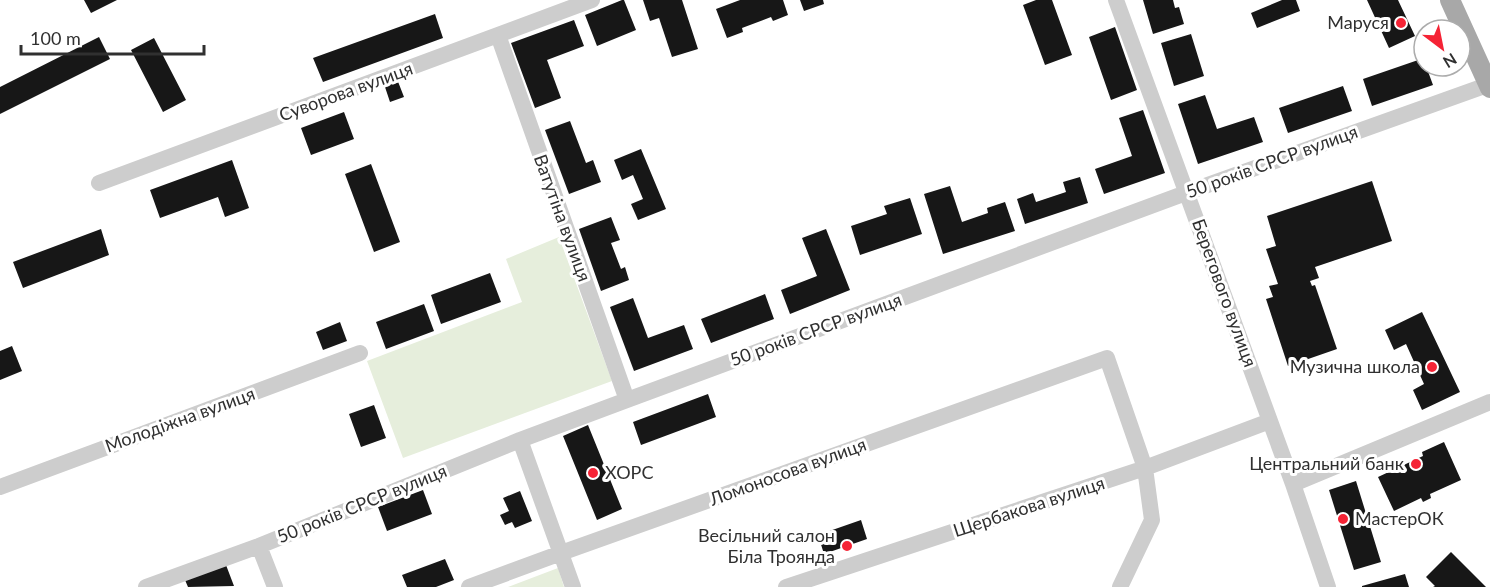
<svg xmlns="http://www.w3.org/2000/svg" width="1490" height="587" font-family="Lato,sans-serif">
	<style>
		.green { fill: #e6eedc }
		.building { fill: #171717 }
		.lines { fill: none; stroke-linecap: round; stroke-linejoin: round }
		.minor { stroke: #cdcdcd; stroke-width: 16 }
		.major { stroke: #a8a8a8; stroke-width: 20 }
		.poi-dot { fill: #f52335; stroke: #fff; stroke-width: 2 }
		.labels { text-anchor: middle; stroke-width: 6; stroke-linejoin: round; paint-order: stroke }
		.poi-label { font-size: 18px; fill: #303030; stroke: #fff; text-anchor: end }
		.street-label { font-size: 18px; fill: #303030; stroke: #fff }
	</style>
	<rect width="100%" height="100%" fill="#fff"/>
	<path class="green" d="M559,237L612,381L403,458L367,361L522,302L506,259Z
		M558,568L564,587H508Z"/>
	<path class="building" d="M84,0H117L91,13Z
		M622,0H624L636,30L597,46L585,15Z
		M643,0H682L698,49L672,57L659,18L650,21Z
		M740,0H783L788,15L773,21L771,17L742,28L743,32L727,38L716,9Z
		M800,0H823L824,4L804,11Z
		M1036,0H1052L1072,55L1045,65L1023,5Z
		M1143,0H1173L1175,8L1179,7L1184,24L1153,34Z
		M1282,0H1296L1300,11L1257,28L1251,13Z
		M1367,0H1398L1415,36L1389,48Z
		M435,14L443,38L323,82L313,58Z
		M574,20L584,46L547,60L561,98L535,108L511,43Z
		M1115,27L1137,90L1111,100L1089,37Z
		M1191,34L1204,76L1174,86L1161,43Z
		M99,37L110,59L0,114V87Z
		M154,38L186,100L163,112L131,50Z
		M1424,58V66H1426L1433,85L1372,106L1363,79Z
		M397,79L404,97L390,102L384,84Z
		M1343,86L1352,111L1288,133L1279,108Z
		M1205,95L1217,129L1254,117L1263,142L1198,164L1178,104Z
		M1143,110L1165,173L1104,194L1095,169L1132,156L1119,118Z
		M344,112L354,139L311,155L301,128Z
		M570,121L586,163L593,160L601,182L569,194L545,130Z
		M641,149L666,209L638,220L631,204L643,199L633,175L622,180L614,160Z
		M232,160L249,208L225,217L218,197L160,218L150,190Z
		M371,164L400,242L374,252L345,174Z
		M1080,177L1088,203L1025,224L1017,199L1033,193L1036,202L1066,192L1063,182Z
		M1372,181L1392,241L1315,267L1319,278L1310,281L1312,286L1315,285L1337,349L1288,366L1266,299L1273,297L1269,286L1278,284L1266,249L1276,246L1267,216Z
		M950,186L962,222L988,213L987,208L1005,202L1015,231L943,254L924,194Z
		M910,198L922,234L860,255L851,226L887,214L884,206Z
		M611,217L620,240L611,243L621,269L625,267L629,280L601,291L579,229Z
		M101,229L109,255L23,288L13,262Z
		M826,229L850,290L790,314L781,290L817,276L802,238Z
		M490,273L501,302L441,324L431,295Z
		M765,294L774,319L711,343L701,319Z
		M633,298L648,338L684,325L693,349L634,371L610,307Z
		M424,304L434,331L386,349L376,322Z
		M1422,312L1460,392L1422,410L1413,390L1424,384L1406,344L1394,350L1385,330Z
		M340,322L347,341L323,350L316,332Z
		M12,346L22,371L0,380V351Z
		M708,394L716,417L641,445L633,422Z
		M374,405L386,438L361,447L349,414Z
		M588,425L622,509L597,520L563,436Z
		M1444,442L1461,480L1430,494L1431,498L1423,502L1421,498L1394,511L1378,477L1423,456L1422,452Z
		M1356,481L1381,562L1354,570L1329,490Z
		M423,490L432,514L387,531L378,507Z
		M520,491L532,521L515,528L512,522L505,525L500,515L509,511L503,498Z
		M861,520L867,539L824,554L818,535Z
		M1451,552L1486,587H1433L1435,586L1426,577Z
		M445,559L454,580L436,587H407L402,575Z
		M226,565L234,586L188,587L185,580Z
		M1405,574L1409,587H1362V586Z"/>
	<g class="lines">
		<path class="minor" d="M1116,0L1293,484L1328,587
			M498,35L627,400
			M99,183L592,0
			M520,440L573,587
			M1293,484L1490,402
			M0,487L360,353
			M259,546L275,587
			M146,587L259,546L520,440L627,400L1202,187L1490,84
			M469,587L561,553L1107,358L1145,468L1152,520L1120,587
			M786,587L1145,468L1270,421"/>
		<path class="major" d="M1450,0L1490,88"/>
	</g>
	<g class="poi-dot">
		<circle cx="1401" cy="23" r="6"/>
		<circle cx="1432" cy="367" r="6"/>
		<circle cx="1416" cy="464" r="6"/>
		<circle cx="593" cy="473" r="6"/>
		<circle cx="1343" cy="519" r="6"/>
		<circle cx="847" cy="546" r="6"/>
	</g>
	<g class="labels">
		<g class="poi-label">
			<text x="1389" y="29">Маруся</text>
			<text x="1420" y="373">Музична школа</text>
			<text x="1404" y="470">Центральний банк</text>
			<text x="605" y="479" text-anchor="start">ХОРС</text>
			<text x="1355" y="525" text-anchor="start">МастерОК</text>
			<text x="835" y="542">Весільний салон<tspan x="835" dy="21">Біла Троянда</tspan></text>
		</g>
		<g class="street-label">
			<text transform="translate(346 92) rotate(-20)" y="6">Суворова вулиця</text>
			<text transform="translate(1272 162) rotate(-20)" y="6">50 років СРСР вулиця</text>
			<text transform="translate(562 218) rotate(70)" y="6">Ватутіна вулиця</text>
			<text transform="translate(1224 293) rotate(70)" y="6">Берегового вулиця</text>
			<text transform="translate(816 330) rotate(-20)" y="6">50 років СРСР вулиця</text>
			<text transform="translate(180 420) rotate(-20)" y="6">Молодіжна вулиця</text>
			<text transform="translate(788 472) rotate(-20)" y="6">Ломоносова вулиця</text>
			<text transform="translate(362 504) rotate(-22)" y="6">50 років СРСР вулиця</text>
			<text transform="translate(1029 507) rotate(-18)" y="6">Щербакова вулиця</text>
		</g>
	</g>
	<g transform="translate(1442 48) rotate(148)"><circle r="28" fill="#ffffff" stroke="#acacac" stroke-width="1.5"/>
	<path d="M0-4.5L10 22L0 15L-10 22Z" fill="#f52335"/>
	<text y="-9" font-size="16" font-weight="bold" text-anchor="middle" fill="#303030">N</text>
	</g>
	<path d="M21 45v9h183v-9" fill="none" stroke="#303030" stroke-width="3"/>
	<text x="30" y="45" font-size="18" fill="#303030" stroke="#ffffff" stroke-width="4.5" paint-order="stroke">100 m</text>
</svg>
